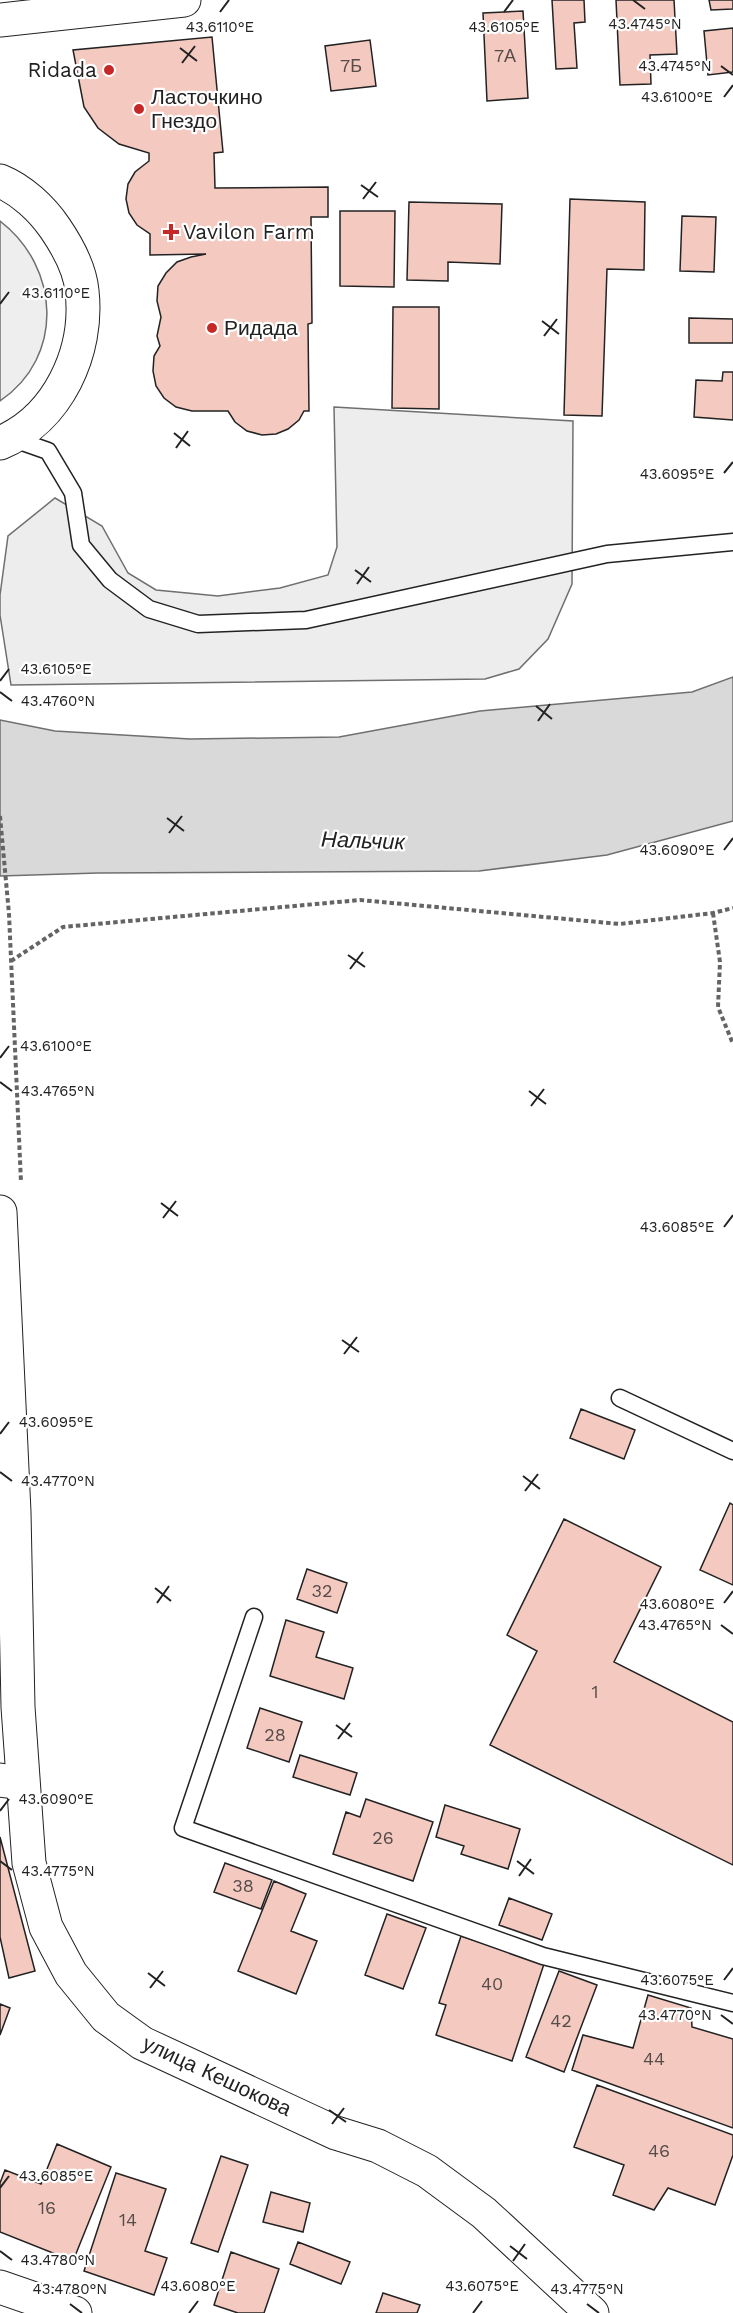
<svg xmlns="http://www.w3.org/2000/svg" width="733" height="2313" font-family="'Work Sans',sans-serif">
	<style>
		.green { fill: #eee; stroke: #6f6f6f; stroke-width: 1.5 }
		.parking { fill: #ededed; stroke: #6f6f6f; stroke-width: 1.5 }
		.water { fill: #d9d9d9; stroke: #6f6f6f; stroke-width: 1.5 }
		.building { fill: #f3c9c0; stroke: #222; stroke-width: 1.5 }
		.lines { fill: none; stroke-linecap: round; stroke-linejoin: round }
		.service-casing { stroke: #222; stroke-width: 19 }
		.minor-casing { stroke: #222; stroke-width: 35 }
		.secondary-casing { stroke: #222; stroke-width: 35 }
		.path { stroke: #646464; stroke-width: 4; stroke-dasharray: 4.5 3; stroke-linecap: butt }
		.service { stroke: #fff; stroke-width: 16 }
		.minor { stroke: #fff; stroke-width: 33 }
		.secondary { stroke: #fff; stroke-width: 33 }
		.ticks { fill: none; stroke: #222; stroke-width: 2 }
		.poi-dot { fill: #c62828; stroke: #fff; stroke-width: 2 }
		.labels { text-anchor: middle; stroke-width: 4.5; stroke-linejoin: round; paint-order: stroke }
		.number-label { font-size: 18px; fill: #564c4a }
		.poi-label { font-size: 21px; fill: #222; stroke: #fff; text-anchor: start }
		.street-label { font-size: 21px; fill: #222; stroke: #fff }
		.water-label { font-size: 22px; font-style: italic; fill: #222; stroke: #fff }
		.ticks-label { font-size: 15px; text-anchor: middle; fill: #222; stroke: #fff; stroke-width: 4.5; stroke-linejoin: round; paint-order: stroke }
	</style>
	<rect width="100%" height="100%" fill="#fff"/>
	<path class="green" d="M0,221C60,267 65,357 0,401Z"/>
	<path class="parking" d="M334,407L573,421L572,584L548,639L519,669L485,679L11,685L0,615V595L8,536L55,498L102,526L128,573L156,590L218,596L280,588L328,575L337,547Z"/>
	<path class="water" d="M733,677V821L607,855L479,871L98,873L0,876V720L55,731L190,739L339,737L480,711L692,692Z"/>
	<path class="building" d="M552,0H584L585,22L574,23L577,68L556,69Z
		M616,0H674L677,54L650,55L651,84L620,85Z
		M709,0H733V9L711,10Z
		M523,11L528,98L487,101L483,13Z
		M733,28V72L708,75L704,31Z
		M212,37L223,152L214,153L215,188L328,187V217H311L312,323L308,324L309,411H304L299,420L288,429L276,434L262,435L247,431L235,422L228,411H192L176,407L164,398L156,386L153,371L154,356L160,346L157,336L161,317L157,301L158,286L166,273L177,262L191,257L206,254L150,255V234L137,225L129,213L126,199L128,184L135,172L149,161V153L119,144L98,128L84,107L73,50Z
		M370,40L376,86L331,91L325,46Z
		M570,199L645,202L644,270L607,269L602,416L564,415Z
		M409,202L502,204L500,264L448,262V281L407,280Z
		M340,211H395L394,287L340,286Z
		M682,216L716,217L714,272L680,271Z
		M393,307H439V409L392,408Z
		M689,318L733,319V343H689Z
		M723,372H733V420L694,417L696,380L722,381Z
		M581,1409L635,1430L624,1459L570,1438Z
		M730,1503L733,1505V1585L700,1570Z
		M564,1519L661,1567L614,1662L733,1722V1865L490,1745L537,1651L507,1635Z
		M307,1569L347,1583L337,1613L297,1599Z
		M286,1620L324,1632L316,1657L353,1668L344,1699L270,1676Z
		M260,1708L302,1722L289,1762L247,1748Z
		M300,1755L357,1773L350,1795L293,1777Z
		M366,1799L433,1822L413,1881L333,1854L346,1812L360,1817Z
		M445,1805L520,1829L508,1869L461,1854L464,1846L436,1837Z
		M0,1837L35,1971L9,1978L0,1937Z
		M225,1863L272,1880L261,1909L214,1892Z
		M274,1881L306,1894L291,1931L317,1941L296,1994L238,1971Z
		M509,1898L552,1914L542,1940L499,1925Z
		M387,1914L426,1928L403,1989L365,1975Z
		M461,1936L544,1964L512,2061L436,2035L446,2005L439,2003Z
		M559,1971L597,1985L564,2072L526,2057Z
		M648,1995L691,2008L692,2027L733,2039V2128L572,2070L583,2035L633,2048Z
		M0,2004L10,2008L0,2035Z
		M597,2085L733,2135V2155L715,2205L668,2188L654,2210L613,2195L624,2165L574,2147Z
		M57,2144L111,2167L73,2261L0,2232V2183L5,2170L41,2184Z
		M221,2156L248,2165L218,2252L191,2243Z
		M116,2173L166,2189L145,2251L167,2258L154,2295L84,2271Z
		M271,2192L310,2203L303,2232L263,2222Z
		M298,2242L350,2262L341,2284L290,2264Z
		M231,2252L279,2269L264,2313H238L214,2305Z
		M383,2293L420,2305L417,2313H376Z"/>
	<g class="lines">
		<g class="service-casing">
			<path id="service" d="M11,438L48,451L73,493L81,545L110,580L149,609L198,624L306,620L607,554L733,542
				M620,1398L733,1451
				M254,1617L183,1828L543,1956L733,2003"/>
		</g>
		<g class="minor-casing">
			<path id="minor" d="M0,20L184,0
				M0,1780L22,1783
				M0,2287L75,2313"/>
		</g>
		<g class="secondary-casing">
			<path id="secondary" d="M0,181C22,190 42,209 55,228C68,247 80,269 82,291C89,352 58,419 0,443
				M0,1212L14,1512L18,1707L29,1863L46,1927L71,1974L106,2017L142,2043L336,2133L378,2146L427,2171L484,2213L592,2313"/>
		</g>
		<path class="path" d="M0,816L9,914L21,1182
			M713,913L720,962L718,1007L733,1044
			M11,961L63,927L360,900L620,924L713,913L733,908"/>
		<use href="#service" class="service"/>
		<use href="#minor" class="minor"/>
		<use href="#secondary" class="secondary"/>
	</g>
	<path class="ticks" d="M633,0L645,9M220,12L229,0M504,12L513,0M180,48L197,61M182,63L195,46M721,66L733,75M724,97L733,85M361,185L378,197M363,199L376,182M0,304L9,292M542,321L559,334M544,336L557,319M174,433L190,446M176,448L188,431M724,473L733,462M355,570L371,582M357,584L369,567M0,681L9,669M0,692L12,701M536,706L552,719M538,721L550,704M167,818L184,831M169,833L182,816M724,850L733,838M348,955L365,967M350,969L363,952M0,1058L9,1046M0,1082L12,1091M529,1091L546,1104M531,1106L544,1089M161,1203L178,1216M163,1218L176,1201M724,1227L733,1215M342,1340L359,1352M344,1354L357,1337M0,1434L9,1422M0,1472L12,1481M523,1476L540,1489M525,1491L538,1474M155,1588L171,1601M157,1603L169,1586M724,1603L733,1591M721,1625L733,1634M336,1725L352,1737M338,1739L350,1723M0,1811L9,1799M0,1861L12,1870M517,1861L534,1874M519,1876L531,1859M148,1973L165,1986M724,1980L733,1968M150,1988L163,1971M721,2015L733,2024M329,2110L346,2122M332,2124L344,2108M0,2188L9,2176M510,2246L527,2259M0,2251L12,2260M513,2261L525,2244M70,2304L82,2313M587,2304L599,2313M189,2313L198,2301M473,2313L482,2301"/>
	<g class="poi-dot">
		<circle cx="109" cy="70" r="6"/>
		<circle cx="139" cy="109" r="6"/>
		<path d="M168 223h6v6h6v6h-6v6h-6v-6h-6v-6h6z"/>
		<circle cx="212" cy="328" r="6"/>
	</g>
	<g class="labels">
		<g class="number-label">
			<text x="505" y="62">7А</text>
			<text x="351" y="72">7Б</text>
			<text x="322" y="1597">32</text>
			<text x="595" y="1698">1</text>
			<text x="275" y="1741">28</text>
			<text x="383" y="1844">26</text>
			<text x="243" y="1892">38</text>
			<text x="492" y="1990">40</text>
			<text x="561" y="2027">42</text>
			<text x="654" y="2065">44</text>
			<text x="659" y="2157">46</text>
			<text x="47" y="2214">16</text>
			<text x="128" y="2226">14</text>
		</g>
		<g class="poi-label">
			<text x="97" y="77" text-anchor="end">Ridada</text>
			<text x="151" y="104">Ласточкино<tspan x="151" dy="24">Гнездо</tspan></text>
			<text x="183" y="239">Vavilon Farm</text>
			<text x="224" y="335">Ридада</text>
		</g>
		<g class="street-label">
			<text transform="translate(217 2076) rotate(25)" y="7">улица Кешокова</text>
		</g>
		<g class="water-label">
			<text transform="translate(363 840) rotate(2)" y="8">Нальчик</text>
		</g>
	</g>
	<g class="ticks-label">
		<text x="645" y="29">43.4745°N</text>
		<text x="220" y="32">43.6110°E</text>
		<text x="504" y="32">43.6105°E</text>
		<text x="675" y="71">43.4745°N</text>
		<text x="677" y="102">43.6100°E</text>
		<text x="56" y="298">43.6110°E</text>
		<text x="677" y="479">43.6095°E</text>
		<text x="56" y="674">43.6105°E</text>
		<text x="58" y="706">43.4760°N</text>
		<text x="677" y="855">43.6090°E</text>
		<text x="56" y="1051">43.6100°E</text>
		<text x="58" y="1096">43.4765°N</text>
		<text x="677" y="1232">43.6085°E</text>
		<text x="56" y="1427">43.6095°E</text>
		<text x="58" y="1486">43.4770°N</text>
		<text x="677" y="1609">43.6080°E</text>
		<text x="675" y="1630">43.4765°N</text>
		<text x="56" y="1804">43.6090°E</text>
		<text x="58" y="1876">43.4775°N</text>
		<text x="677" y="1985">43.6075°E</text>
		<text x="675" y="2020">43.4770°N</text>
		<text x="56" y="2181">43.6085°E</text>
		<text x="58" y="2265">43.4780°N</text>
		<text x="198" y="2291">43.6080°E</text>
		<text x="482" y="2291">43.6075°E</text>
		<text x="70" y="2294">43.4780°N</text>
		<text x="587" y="2294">43.4775°N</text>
	</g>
</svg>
